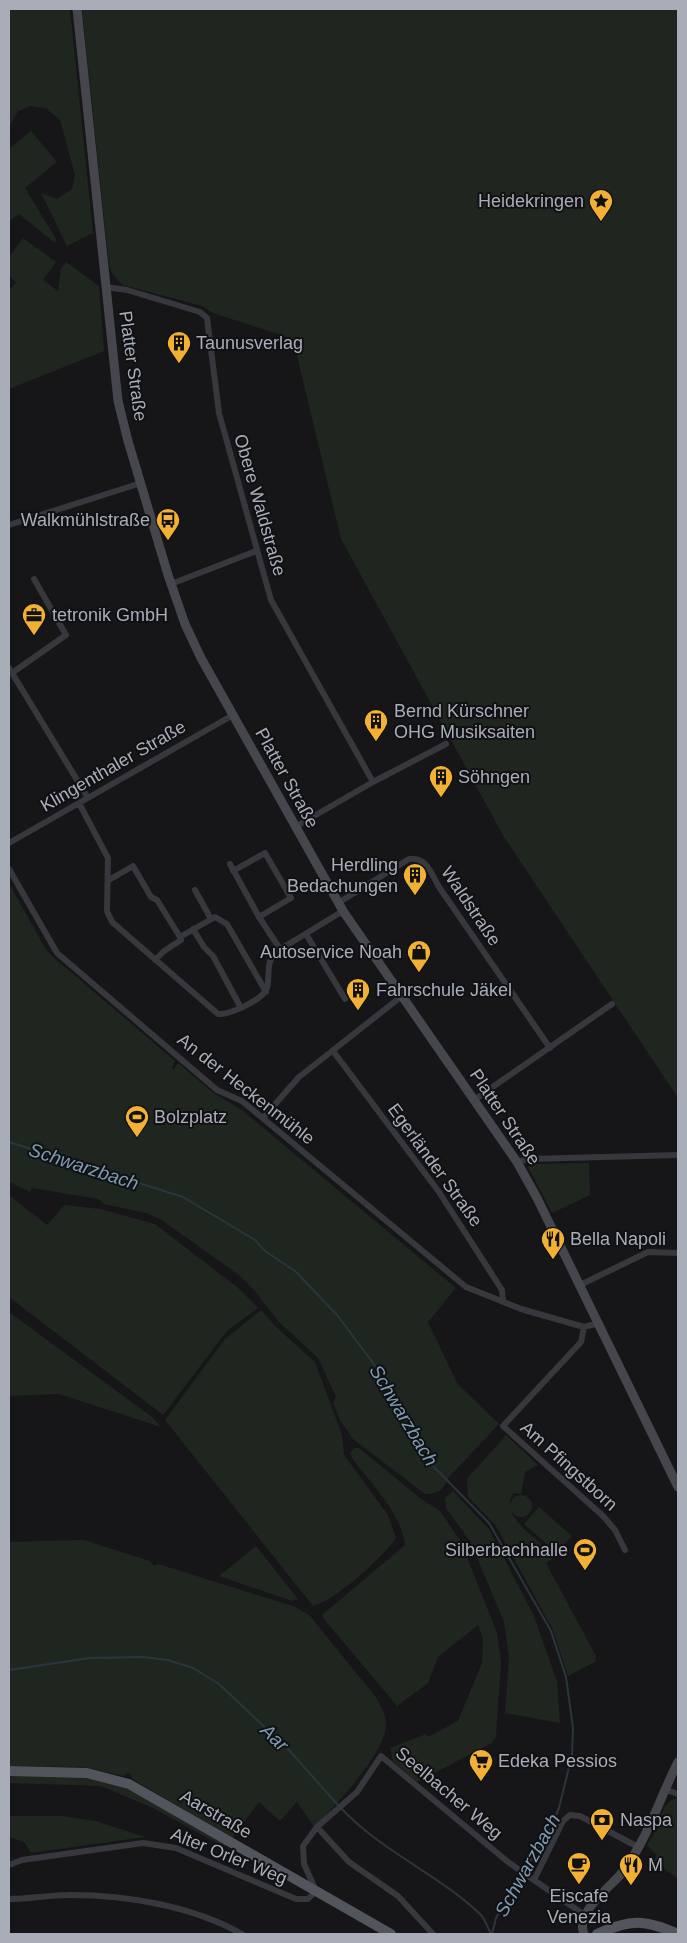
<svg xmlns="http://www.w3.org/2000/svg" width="687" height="1943" font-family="Helvetica,sans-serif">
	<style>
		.green { fill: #1e261f }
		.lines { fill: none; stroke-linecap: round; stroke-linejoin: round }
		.stream { stroke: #2c353c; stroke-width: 2 }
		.street { stroke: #37383d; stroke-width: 6 }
		.secondary { stroke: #45474d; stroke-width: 9 }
		.primary { stroke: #53555c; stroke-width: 10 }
		.labels { text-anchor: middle; stroke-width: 4; stroke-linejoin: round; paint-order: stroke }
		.poi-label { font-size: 18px; fill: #a8adb8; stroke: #111113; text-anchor: start }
		.street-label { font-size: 18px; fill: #a8adb8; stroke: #111113 }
		.water-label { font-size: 19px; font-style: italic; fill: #7f9bb3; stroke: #111113 }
	</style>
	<rect width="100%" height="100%" fill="#161618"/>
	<path class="green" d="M9,9H70L93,233L67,246L41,193L57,199L72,189L75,175L60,120L46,108L31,106L18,111L9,127Z
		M82,9H678V1098L504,837L341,539L293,339L213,313L202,306L123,285L113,275L109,265L105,228Z
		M31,131L57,162L25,188L56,239L55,243L19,214L9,221V149Z
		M23,238L56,262L43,280L58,291L61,269L66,262L99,286L104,351L9,389V291L16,282L9,276V257Z
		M9,883L45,948L52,956L175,1061L172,1068L174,1069L178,1063L212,1092L242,1110L456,1288L428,1322L457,1383L499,1424L448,1478C444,1490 437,1494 425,1494L353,1439L340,1420L333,1403L336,1397L318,1358L279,1322L254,1290L239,1275L160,1219L146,1213L104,1204L98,1199L32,1188L30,1192L9,1182Z
		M589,1163L590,1195L552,1213L528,1167L533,1164Z
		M9,1195L47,1225L64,1205L100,1209L155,1224L237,1287L258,1308L227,1331L163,1415L9,1297Z
		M261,1310L275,1326L315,1362L342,1435L344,1455L388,1515L396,1538C382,1558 336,1600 313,1606L165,1420L225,1339Z
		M9,1312L152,1417L161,1427L59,1394L9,1396Z
		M506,1435L538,1465L525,1472L521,1494L514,1493C496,1515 542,1543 557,1556L546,1563L596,1656L595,1662L568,1676L553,1630L496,1526L468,1497L467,1479Z
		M355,1448H359L420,1498L440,1511L461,1542L497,1633L501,1662L496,1737L492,1743L417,1782L393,1761L390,1748L426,1734L428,1737L458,1721L482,1663L483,1639L478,1625L438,1657L428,1683L397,1706L323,1618V1614L405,1545C401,1512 371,1484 352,1458L350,1453Z
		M453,1491L489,1529L533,1614L557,1681L560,1723L505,1713L509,1656L504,1622L470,1541L446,1508L445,1498Z
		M510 1506a11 11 0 1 1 22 0a11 11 0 1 1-22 0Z
		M539,1507L572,1536L557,1553L524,1524Z
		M84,1540L150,1561L154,1566L158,1564L296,1607L310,1616L375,1696C380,1705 386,1713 386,1724C387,1752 334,1806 315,1828L297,1802L280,1821L259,1802L232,1838L134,1780L128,1772L124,1776L83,1767L9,1766V1542Z
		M256,1546L298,1599L292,1601L219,1576Z
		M9,1776C38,1776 69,1773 97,1779C134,1786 193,1824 227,1844L224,1847L153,1808L101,1786L9,1783Z
		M678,1798V1879L654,1861L657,1855L647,1845L663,1820L661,1815C665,1806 667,1800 678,1798Z
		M9,1816H61L96,1821L145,1837L31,1853L24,1842L9,1837Z"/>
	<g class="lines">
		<path class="stream" d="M9,1142L183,1197L255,1240L265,1251L295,1271L337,1315L385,1379L434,1467L489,1523L551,1631L566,1677L573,1728L572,1755L559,1808L550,1829L525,1870
			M9,1670L90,1658L143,1657L168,1660L193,1668L219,1684L288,1749L338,1805
			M342,1809C381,1851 438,1874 480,1914C485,1919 488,1928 491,1934
			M492,1934L496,1918L522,1874"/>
		<path class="street" d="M106,287L127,290L200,312L207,318L219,413L271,600L373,782L295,827
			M9,525L141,483
			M171,584L256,551
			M9,668L88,798
			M12,673L66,635L34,579
			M373,782L446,744
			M79,803L108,858L107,911L112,922L218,1014C229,1015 263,1000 267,988C270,977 266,964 274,953L343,911
			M9,843L233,715
			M230,864L259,917L280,949
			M9,869L57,953L217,1090L242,1101L466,1287L521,1309L584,1327
			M233,871L265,853L291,898L259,917
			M109,880L133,866L151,897L157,900L180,937
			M195,890L211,919
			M338,903L409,859C427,857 431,873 439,887L550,1048
			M193,929L204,947L213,956L241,1008
			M306,934L345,999
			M155,960L164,951L181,940L180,937L215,917L227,924L266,992
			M333,1051L439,1192L502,1290L503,1302
			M474,1100L612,1004
			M263,1118L299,1077L402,996
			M517,1162L529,1159L678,1155
			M580,1285L648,1252L678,1253
			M599,1323L584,1327L581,1342L503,1426L603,1516L615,1530L625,1550
			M664,1789L678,1794
			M317,1827L349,1862L398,1896L433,1934
			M9,1865L22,1860L143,1843L176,1848L296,1899H308L316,1891L304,1864L303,1846L317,1827L357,1792L381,1756L508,1862L586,1916
			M534,1880L563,1821L570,1815L580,1816L638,1847
			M9,1899C29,1899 50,1895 70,1895C127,1895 192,1906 242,1934"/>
		<path class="secondary" d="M77,9L118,401L128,441L168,575L185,624L201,658L343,911L517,1162L537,1198L678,1487
			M584,1934C575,1913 608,1889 620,1875C647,1842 659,1799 678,1762"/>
		<path class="primary" d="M9,1771L87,1773L129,1784L391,1934
			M597,1934C630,1919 645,1919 678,1934"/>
	</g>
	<defs>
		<g id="sight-pin" transform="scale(1.25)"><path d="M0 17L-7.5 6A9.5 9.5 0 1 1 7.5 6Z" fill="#f2b134" stroke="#111113"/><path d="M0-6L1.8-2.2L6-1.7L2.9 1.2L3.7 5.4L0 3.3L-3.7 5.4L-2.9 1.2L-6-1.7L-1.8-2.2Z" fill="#111"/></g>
		<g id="building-pin" transform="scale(1.25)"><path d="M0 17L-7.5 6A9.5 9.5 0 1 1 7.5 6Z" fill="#f2b134" stroke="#111113"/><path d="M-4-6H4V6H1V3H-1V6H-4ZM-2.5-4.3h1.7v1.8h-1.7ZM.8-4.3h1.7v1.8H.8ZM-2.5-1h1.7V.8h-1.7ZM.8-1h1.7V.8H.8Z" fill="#111"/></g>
		<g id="bus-pin" transform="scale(1.25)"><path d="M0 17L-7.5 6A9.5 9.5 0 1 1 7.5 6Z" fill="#f2b134" stroke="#111113"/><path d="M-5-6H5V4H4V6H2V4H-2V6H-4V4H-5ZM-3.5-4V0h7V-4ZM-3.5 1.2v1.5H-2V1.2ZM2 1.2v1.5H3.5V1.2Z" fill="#111"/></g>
		<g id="office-pin" transform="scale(1.25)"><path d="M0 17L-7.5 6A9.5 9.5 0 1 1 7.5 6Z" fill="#f2b134" stroke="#111113"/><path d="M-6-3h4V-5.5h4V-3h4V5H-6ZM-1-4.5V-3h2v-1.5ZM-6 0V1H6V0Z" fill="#111"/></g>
		<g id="shop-pin" transform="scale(1.25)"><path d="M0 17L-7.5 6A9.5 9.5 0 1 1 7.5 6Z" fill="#f2b134" stroke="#111113"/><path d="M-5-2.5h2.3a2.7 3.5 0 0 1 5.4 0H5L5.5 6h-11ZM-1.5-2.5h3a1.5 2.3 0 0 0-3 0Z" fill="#111"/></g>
		<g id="stadium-pin" transform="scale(1.25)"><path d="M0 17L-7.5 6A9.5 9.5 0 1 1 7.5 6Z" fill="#f2b134" stroke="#111113"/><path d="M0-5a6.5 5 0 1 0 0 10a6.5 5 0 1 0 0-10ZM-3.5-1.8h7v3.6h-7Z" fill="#111"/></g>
		<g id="restaurant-pin" transform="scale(1.25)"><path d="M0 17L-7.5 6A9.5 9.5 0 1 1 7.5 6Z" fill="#f2b134" stroke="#111113"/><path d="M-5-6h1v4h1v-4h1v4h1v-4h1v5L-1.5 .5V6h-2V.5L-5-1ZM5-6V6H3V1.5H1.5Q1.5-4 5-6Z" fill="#111"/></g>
		<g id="supermarket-pin" transform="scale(1.25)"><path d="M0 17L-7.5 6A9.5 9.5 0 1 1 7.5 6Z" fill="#f2b134" stroke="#111113"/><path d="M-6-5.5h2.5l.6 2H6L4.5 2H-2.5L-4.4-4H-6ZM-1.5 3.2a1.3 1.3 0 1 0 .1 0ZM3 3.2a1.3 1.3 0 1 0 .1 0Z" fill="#111"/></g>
		<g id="bank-pin" transform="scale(1.25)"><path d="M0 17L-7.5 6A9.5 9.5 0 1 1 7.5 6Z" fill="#f2b134" stroke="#111113"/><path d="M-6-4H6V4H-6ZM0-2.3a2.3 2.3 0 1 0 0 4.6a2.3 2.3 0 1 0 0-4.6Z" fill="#111"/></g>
		<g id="cafe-pin" transform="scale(1.25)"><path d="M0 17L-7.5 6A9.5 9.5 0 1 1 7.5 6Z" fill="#f2b134" stroke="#111113"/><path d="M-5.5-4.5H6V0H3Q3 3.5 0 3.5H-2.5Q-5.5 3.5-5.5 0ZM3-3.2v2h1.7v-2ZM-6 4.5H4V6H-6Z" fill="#111"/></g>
	</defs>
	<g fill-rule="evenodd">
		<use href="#sight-pin" x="601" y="201"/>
		<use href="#building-pin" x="179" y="343"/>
		<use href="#bus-pin" x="168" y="520"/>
		<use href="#office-pin" x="34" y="615"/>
		<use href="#building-pin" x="376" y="721"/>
		<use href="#building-pin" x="441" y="777"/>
		<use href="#building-pin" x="415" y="875"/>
		<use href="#shop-pin" x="419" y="952"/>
		<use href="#building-pin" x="358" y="990"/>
		<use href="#stadium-pin" x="137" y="1117"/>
		<use href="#restaurant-pin" x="553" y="1239"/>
		<use href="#stadium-pin" x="585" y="1550"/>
		<use href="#supermarket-pin" x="481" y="1761"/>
		<use href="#bank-pin" x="602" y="1820"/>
		<use href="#cafe-pin" x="579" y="1864"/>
		<use href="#restaurant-pin" x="631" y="1865"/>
	</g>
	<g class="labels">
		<g class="poi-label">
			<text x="584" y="207" text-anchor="end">Heidekringen</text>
			<text x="196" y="349">Taunusverlag</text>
			<text x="150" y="526" text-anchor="end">Walkmühlstraße</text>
			<text x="52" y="621">tetronik GmbH</text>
			<text x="394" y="717">Bernd Kürschner<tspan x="394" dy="21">OHG Musiksaiten</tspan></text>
			<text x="458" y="783">Söhngen</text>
			<text x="398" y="871" text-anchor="end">Herdling<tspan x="398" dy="21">Bedachungen</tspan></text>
			<text x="402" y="958" text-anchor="end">Autoservice Noah</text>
			<text x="376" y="996">Fahrschule Jäkel</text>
			<text x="154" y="1123">Bolzplatz</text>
			<text x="570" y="1245">Bella Napoli</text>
			<text x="568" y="1556" text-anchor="end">Silberbachhalle</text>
			<text x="498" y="1767">Edeka Pessios</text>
			<text x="620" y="1826">Naspa</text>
			<text x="648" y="1871">M</text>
			<text x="579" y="1902" text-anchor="middle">Eiscafe<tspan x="579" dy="21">Venezia</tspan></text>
		</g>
		<g class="street-label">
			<text transform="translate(133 366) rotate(82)" y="6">Platter Straße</text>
			<text transform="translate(260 505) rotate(74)" y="6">Obere Waldstraße</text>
			<text transform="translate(113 766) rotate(-30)" y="6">Klingenthaler Straße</text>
			<text transform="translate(287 778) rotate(61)" y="6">Platter Straße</text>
			<text transform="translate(471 906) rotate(56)" y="6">Waldstraße</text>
			<text transform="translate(246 1089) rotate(38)" y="6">An der Heckenmühle</text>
			<text transform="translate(505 1117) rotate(56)" y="6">Platter Straße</text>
			<text transform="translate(435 1165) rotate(54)" y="6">Egerländer Straße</text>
			<text transform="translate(569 1466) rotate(42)" y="6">Am Pfingstborn</text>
			<text transform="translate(449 1793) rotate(40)" y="6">Seelbacher Weg</text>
			<text transform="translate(216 1814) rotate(30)" y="6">Aarstraße</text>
			<text transform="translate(229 1856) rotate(22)" y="6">Alter Orler Weg</text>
		</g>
		<g class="water-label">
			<text transform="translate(84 1166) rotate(18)" y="7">Schwarzbach</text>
			<text transform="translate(404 1415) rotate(59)" y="7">Schwarzbach</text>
			<text transform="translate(275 1737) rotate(44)" y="7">Aar</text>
			<text transform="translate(527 1865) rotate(-61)" y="7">Schwarzbach</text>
		</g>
	</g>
	<rect width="687" height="1943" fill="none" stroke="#a8adb8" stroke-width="20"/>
</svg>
